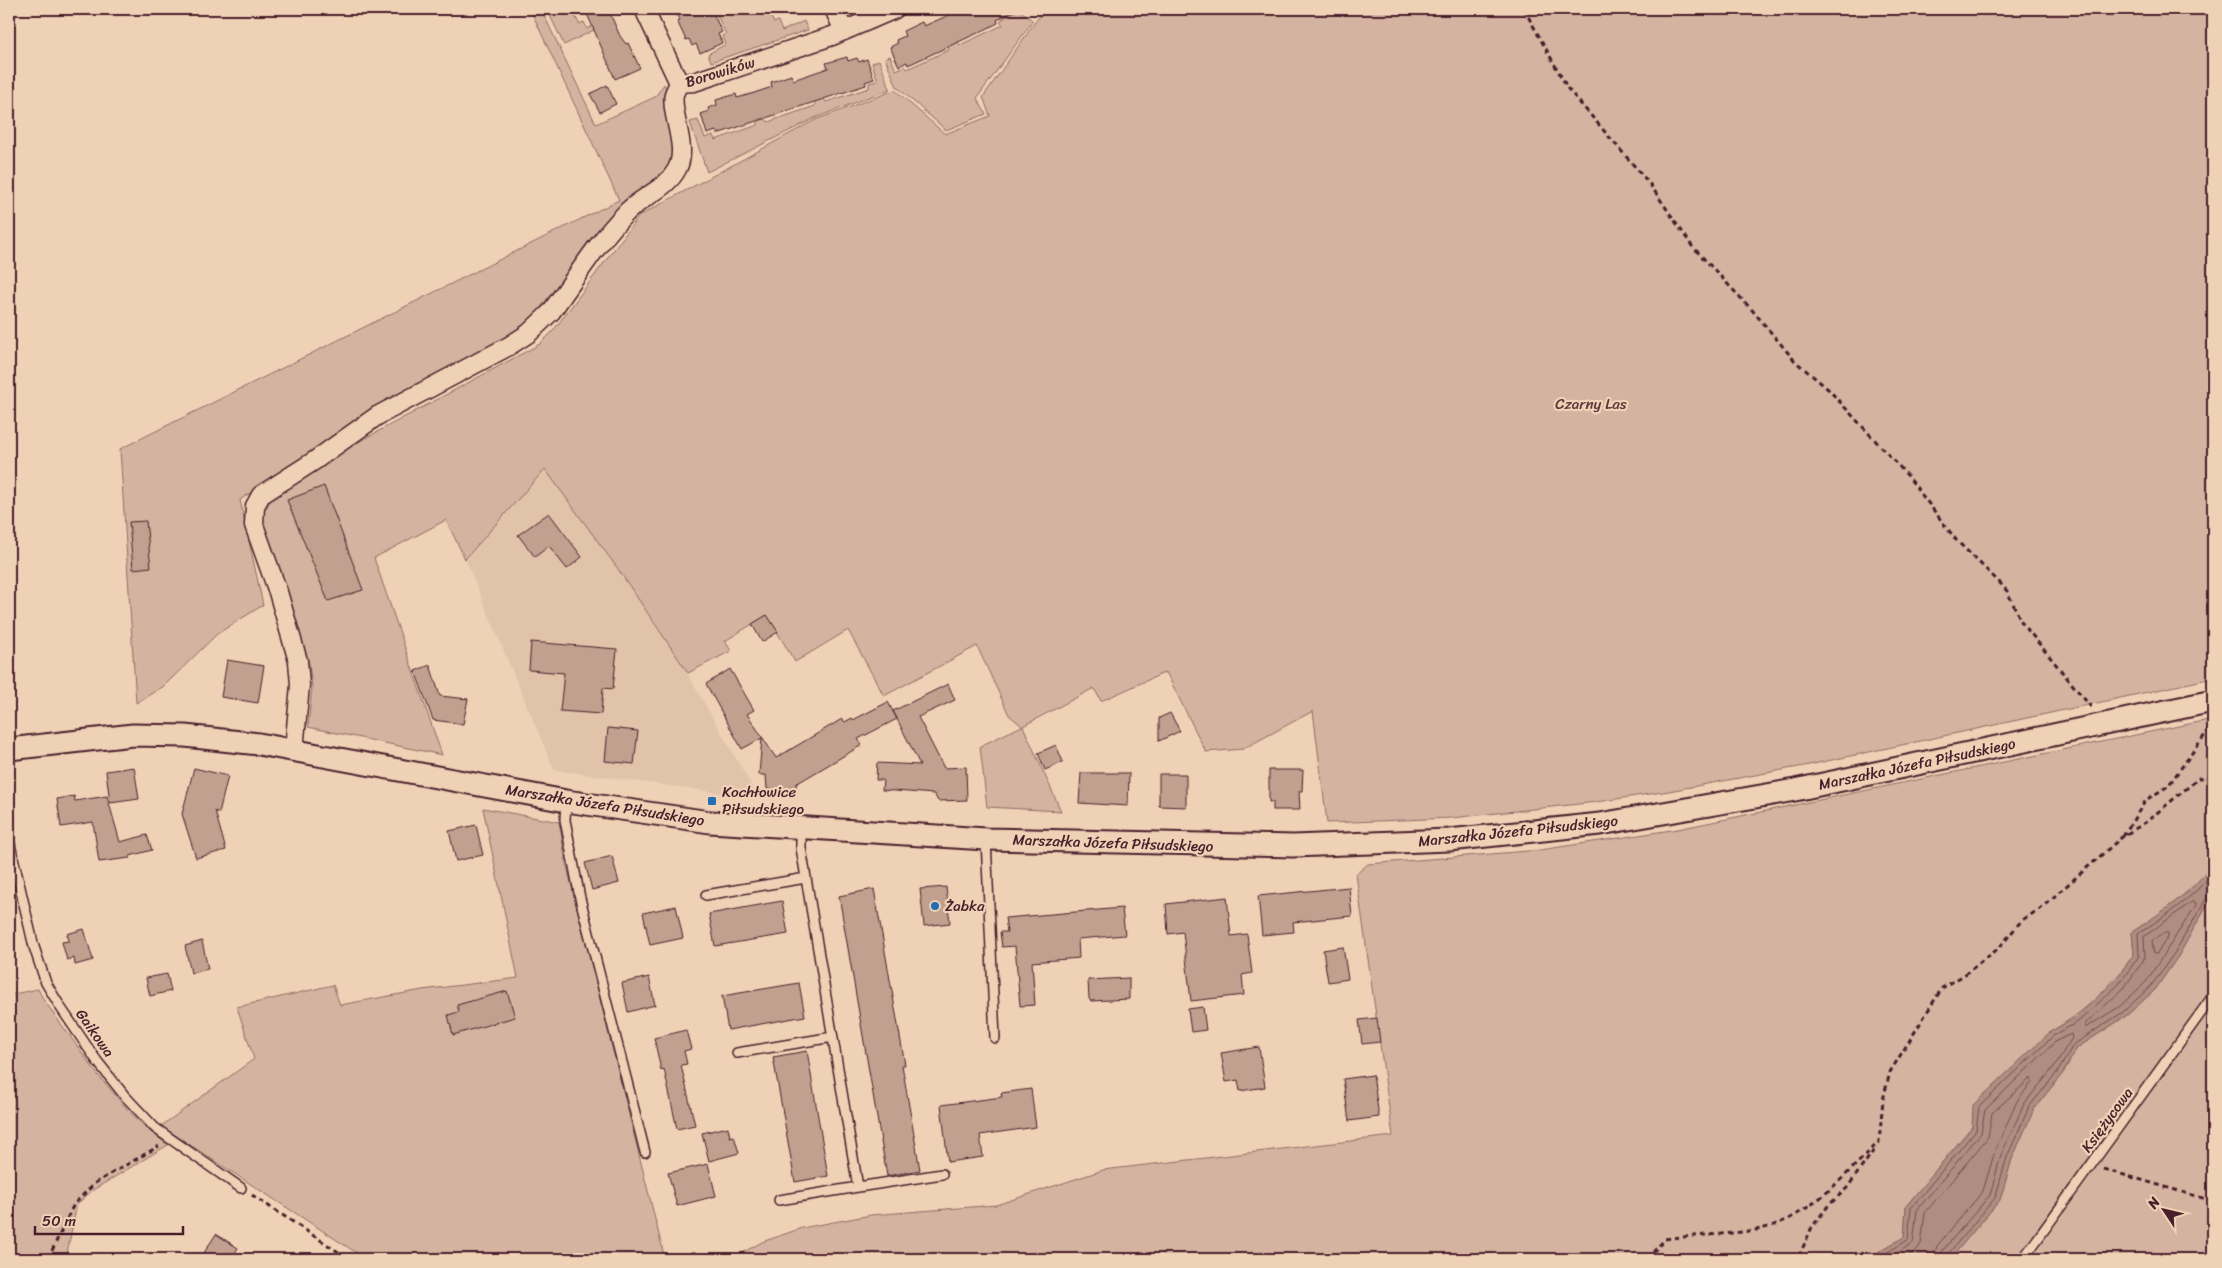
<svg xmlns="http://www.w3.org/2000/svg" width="2222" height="1268" font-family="Sriracha,sans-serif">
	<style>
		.built { fill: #e1c3aa }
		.green { fill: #d4b4a0; stroke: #8f6a66 }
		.water { fill: #b08d81; stroke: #87615f }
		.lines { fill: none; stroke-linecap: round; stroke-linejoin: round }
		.shore { stroke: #734b4d; stroke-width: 1 }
		.building { fill: #c1a08f; stroke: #4a1f2b }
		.service-casing { stroke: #4a1f2b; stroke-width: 12 }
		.minor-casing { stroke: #4a1f2b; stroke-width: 21 }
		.tertiary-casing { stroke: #4a1f2b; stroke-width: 25 }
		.path { stroke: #4a1f2b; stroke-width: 3; stroke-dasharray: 5 4; stroke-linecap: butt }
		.service { stroke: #efd2b6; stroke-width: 9 }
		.minor { stroke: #efd2b6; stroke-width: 18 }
		.tertiary { stroke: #efd2b6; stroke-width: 21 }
		.poi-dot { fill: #1f6fb2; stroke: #efd2b6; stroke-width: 2 }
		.labels { text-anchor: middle; stroke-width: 4.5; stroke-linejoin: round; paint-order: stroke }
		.street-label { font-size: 15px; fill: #4a1f2b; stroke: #efd2b6 }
		.park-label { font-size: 15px; fill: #5f353d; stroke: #efd2b6 }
		.poi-label { font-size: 15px; fill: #4a1f2b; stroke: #efd2b6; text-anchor: start }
	</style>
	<rect width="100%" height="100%" fill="#efd2b6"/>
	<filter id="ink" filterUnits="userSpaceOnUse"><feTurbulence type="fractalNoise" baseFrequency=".02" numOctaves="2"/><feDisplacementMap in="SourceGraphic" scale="10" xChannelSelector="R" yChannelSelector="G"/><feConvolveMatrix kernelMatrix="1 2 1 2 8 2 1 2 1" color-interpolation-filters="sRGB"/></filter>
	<g filter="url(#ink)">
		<path class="built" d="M545,469L618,569L686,671L756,793L757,798L554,770L465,559Z"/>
		<path class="green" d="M530,9H541L596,124L655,97L664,84L667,91L674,154C670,177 648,187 630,199H626L589,241L529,324L376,408L240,500L263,605L217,634L164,686L136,703L120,449L619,200Z
			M547,9H572L579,24L584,22L587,29L608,18L610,22L564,45Z
			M714,9H767L774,23L778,21L782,31L804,21L808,30L711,62L708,54L726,44L722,36L726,34Z
			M1005,9H1019L1033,21L977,98L986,114L946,130L897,87L885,58L890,56L896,70L905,66L907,69L949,50L948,46L958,42L960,45L1003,25L1000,21L1008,16Z
			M1048,9H2213V678L1804,766L1669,791L1597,802L1452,818L1327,823L1313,711L1243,749L1206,752L1166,672L1101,701L1094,688L1023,726L1061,811L987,807L980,746L1022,726L1009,715L977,646L884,696L848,630L795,662L767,615L725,641L731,651L688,673L618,569L545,469L465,559L446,520L374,558L442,755L308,727L312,687L309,664L295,617L274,564L261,517L274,494L338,453L540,344L553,331L639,216L815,120L895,90L945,134L990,116L983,97L1038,18Z
			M879,60L890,89L815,118L707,172L690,122L698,120L705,138L713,135L715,140L758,125V121L766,119L768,122L815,106V101L824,99L826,102L869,88V83L878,81L872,63Z
			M2213,719V864C2192,892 2161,913 2132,932L2134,954C2111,987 2085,1012 2050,1032L1906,1206L1904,1237L1866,1259H731L762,1242L802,1228L871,1215L996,1205L1103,1170L1393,1136L1356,874L1368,864L1540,850L1678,829Z
			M483,808L559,822L566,863L665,1259H366L161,1126L254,1059L237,1007L333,985L340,1005L422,990L518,978Z
			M2213,894V1259H1950L2000,1200L2012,1159L2034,1109L2063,1073L2077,1048L2126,1016L2155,990L2179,955Z
			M38,989L43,999L98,1075L128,1110L147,1129L168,1145L93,1190L77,1204L67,1253L76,1259H9V995Z"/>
		<path class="water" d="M2213,864V894L2179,955L2155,990L2126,1016L2077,1048L2063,1073L2034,1109L2012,1159L2000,1200L1950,1259H1866L1904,1237L1906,1206L1972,1127L1973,1105L2050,1032L2076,1017L2116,980L2134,954L2132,932C2161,913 2192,892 2213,864Z"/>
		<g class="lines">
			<path class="shore" d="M2192,902H2195L2196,905L2146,982L2119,1007L2085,1028V1024L2124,988L2143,961L2145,955L2144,937Z
				M2165,933H2168V936L2157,954H2154L2152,941Z
				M1876,1259L1908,1240L1911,1208L1976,1130L1979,1107L2053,1036L2079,1021L2119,984L2139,956L2138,934C2164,916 2194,898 2213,872
				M1888,1259L1913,1243L1917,1210L1981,1133L1985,1110L2056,1041L2071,1034L2072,1038L2054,1067L2024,1104L2001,1155L1990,1195L1943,1250L1940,1259
				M1903,1259L1915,1252L1921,1244L1925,1213L1988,1137L1992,1113L2031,1078L2032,1082L2017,1101L1995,1151L1983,1191L1937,1246L1933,1259
				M1947,1259L1948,1254L1995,1198L2007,1157L2029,1107L2059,1070L2073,1045L2123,1012L2151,986L2175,952L2207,897L2213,894"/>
		</g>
		<path class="building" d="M585,9H608L620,36L626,44L628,43L640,68L615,79Z
			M675,9H711L722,32L718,34L722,43L700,53L696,44L692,46L689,39L686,40L677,21L680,20Z
			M963,9H1019L997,20L998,23L980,32L908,65L907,62L899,66L890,47L898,43L896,40L905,36L903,31L922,22L924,26Z
			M847,57L848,61L857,58L859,62L867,59L874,79L865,82L866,85L717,134L716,131L707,134L701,114L709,111L708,108L717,105L716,100L736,94L737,98L751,94L772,87L771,82L791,75L793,80L828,68L826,63Z
			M607,85L616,104L600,112L590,94Z
			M324,486L363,590L328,601L287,500Z
			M549,513L582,557L567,569L549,546L535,557L518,535Z
			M146,521L151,567L133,569L129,522Z
			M767,615L778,632L762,642L752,624Z
			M531,642L617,649L613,689L603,688L601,714L560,711L564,673L529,670Z
			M227,660L264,666L258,703L221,697Z
			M430,665L440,696L468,699L463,724L433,720L415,671Z
			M730,669L754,710L747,714L776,758L842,719L845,722L852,718L853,720L888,702L897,719L858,739L862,745L796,784V791L767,789L766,775H759L762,738L742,749L706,684Z
			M948,684L955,700L918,717L944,768L966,767L967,800L938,801L934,794L882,790L883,780H876L877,763L920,765L893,711Z
			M1170,713L1180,731L1159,741V718Z
			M608,728L638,731L634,764L605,761Z
			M1056,745L1063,762L1045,770L1038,753Z
			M134,767L139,799L110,803L106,771Z
			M194,768L228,776L219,813L215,811L226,850L196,858L182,814Z
			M1269,770H1303L1302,791H1299L1300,810H1273V802H1269Z
			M1081,773H1129L1128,806L1079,803Z
			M1159,774H1186V807L1159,806Z
			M74,796L75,801L107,796L120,842L147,835L152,850L130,856V858L99,862L93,822L61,827L57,799Z
			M476,825L483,855L456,861L449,831Z
			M612,856L619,883L592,890L585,863Z
			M946,887L950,923L924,926L920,889Z
			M1349,887L1352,916L1293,922L1294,932L1262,935L1258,896Z
			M874,889L905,1065H902L920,1170L887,1176L839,896Z
			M1227,897L1231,936L1247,934L1252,973L1242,975L1244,995L1191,1001L1183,932L1168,934L1166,904Z
			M782,901L788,934L715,946L709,914Z
			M676,906L683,938L650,945L643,913Z
			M1122,908L1125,935L1078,939L1079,958L1032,962L1035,1005L1020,1006L1015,946L1002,947L1000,932H1007L1005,918Z
			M84,929L93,960L75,965L74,958L67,960L62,942L69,941L67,934Z
			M202,941L208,969L191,973L185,946Z
			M1343,947L1348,979L1328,982L1323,950Z
			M167,974L171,991L150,996L146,978Z
			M649,977L655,1005L628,1012L622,983Z
			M1129,978V999L1091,1001L1089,999L1088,980Z
			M799,983L805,1016L728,1030L722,996Z
			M507,991L515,1017L453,1035L448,1015L459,1012L457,1005Z
			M1203,1007L1206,1030L1191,1032L1188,1009Z
			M1377,1018L1380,1042L1362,1044L1359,1020Z
			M686,1030L691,1049L684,1051L687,1064L681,1065L695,1125L677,1129L664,1069L661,1070L654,1038Z
			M1259,1047L1265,1087L1240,1091L1238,1080L1226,1082L1221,1053Z
			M807,1051L828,1176L795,1182L773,1057Z
			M1373,1075L1379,1117L1349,1121L1343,1079Z
			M1031,1089L1036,1127L980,1135L983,1157L948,1162L941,1105L1002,1097L1001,1093Z
			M728,1127L730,1137L734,1136L739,1153L709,1161L702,1133Z
			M708,1164L716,1196L677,1206L668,1173Z
			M216,1234L238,1248L231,1259H200Z"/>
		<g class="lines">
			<g class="service-casing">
				<path id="service" d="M566,801L565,820L580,898L645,1152
					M801,829V848L858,1187L942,1174
					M986,839L995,1038
					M9,840L34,947L46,983L61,1008L97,1061L124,1095L155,1128L241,1188
					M706,895L806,878
					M737,1053L833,1037
					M779,1200L858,1187
					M2023,1259L2213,996"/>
			</g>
			<g class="minor-casing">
				<path id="minor" d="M644,9L679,83
					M834,9L844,31
					M294,750L300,685L298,661L278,592L254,525L255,506L261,495L314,461L377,416L509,346L529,333L551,312C575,279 597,243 625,214C640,197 666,190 677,169C689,147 670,115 674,94C675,91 678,86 679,83L694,82L832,36L895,9"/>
			</g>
			<g class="tertiary-casing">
				<path id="tertiary" d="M9,749L133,735L185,736L259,744L566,801L710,822L986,839L1293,846L1449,840L1600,824L1795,790L2213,701"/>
			</g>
			<path class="path" d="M1524,9L1568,89L1649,183L1692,246L1753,311L1795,361L1828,389L1907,475L1956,540L2000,583L2007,591L2022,623L2091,707
				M2123,836L2146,800L2168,786L2213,724
				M2104,1169L2213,1201
				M252,1195L349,1259
				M48,1259L74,1204L95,1183L159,1146
				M1647,1259L1665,1239C1693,1235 1721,1235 1749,1231C1805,1224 1841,1178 1879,1142L1883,1100L1890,1072L1942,988L1964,975L1999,948L2022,920L2040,909L2122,837L2146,822L2199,778L2213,777
				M1771,1259L1800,1254L1812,1227L1828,1206L1847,1188L1874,1150"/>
			<use href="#service" class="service"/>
			<use href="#minor" class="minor"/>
			<use href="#tertiary" class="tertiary"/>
		</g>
	</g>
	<g class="poi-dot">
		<rect x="707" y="796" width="10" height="10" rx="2.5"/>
		<circle cx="935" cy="906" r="5"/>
	</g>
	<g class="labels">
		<g class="street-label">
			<text transform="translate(720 72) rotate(-17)" y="5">Borowików</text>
			<text transform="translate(1917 764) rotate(-12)" y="5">Marszałka Józefa Piłsudskiego</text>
			<text transform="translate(605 805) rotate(9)" y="5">Marszałka Józefa Piłsudskiego</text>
			<text transform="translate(1518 831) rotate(-6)" y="5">Marszałka Józefa Piłsudskiego</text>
			<text transform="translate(1113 843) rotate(2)" y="5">Marszałka Józefa Piłsudskiego</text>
			<text transform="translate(95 1033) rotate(55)" y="5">Gaikowa</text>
			<text transform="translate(2107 1120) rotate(-54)" y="5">Księżycowa</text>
		</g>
		<g class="park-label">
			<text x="1591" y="409">Czarny Las</text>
		</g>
		<g class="poi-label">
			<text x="722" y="797">Kochłowice<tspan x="722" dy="17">Piłsudskiego</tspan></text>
			<text x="945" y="911">Żabka</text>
		</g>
	</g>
	<rect width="2222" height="1268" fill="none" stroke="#efd2b6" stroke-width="30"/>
	<rect x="15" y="15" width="2192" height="1238" fill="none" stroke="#4a1f2b" stroke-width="2" filter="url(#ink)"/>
	<g transform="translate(2164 1210) rotate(305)" stroke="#efd2b6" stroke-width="4" paint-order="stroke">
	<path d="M0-4L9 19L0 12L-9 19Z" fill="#4a1f2b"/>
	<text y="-8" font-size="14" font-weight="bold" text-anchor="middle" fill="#4a1f2b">N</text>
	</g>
	<path d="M35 1226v8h148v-8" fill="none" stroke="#4a1f2b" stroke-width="2.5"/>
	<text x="42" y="1226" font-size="15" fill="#4a1f2b" stroke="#efd2b6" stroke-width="4" paint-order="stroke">50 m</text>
</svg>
